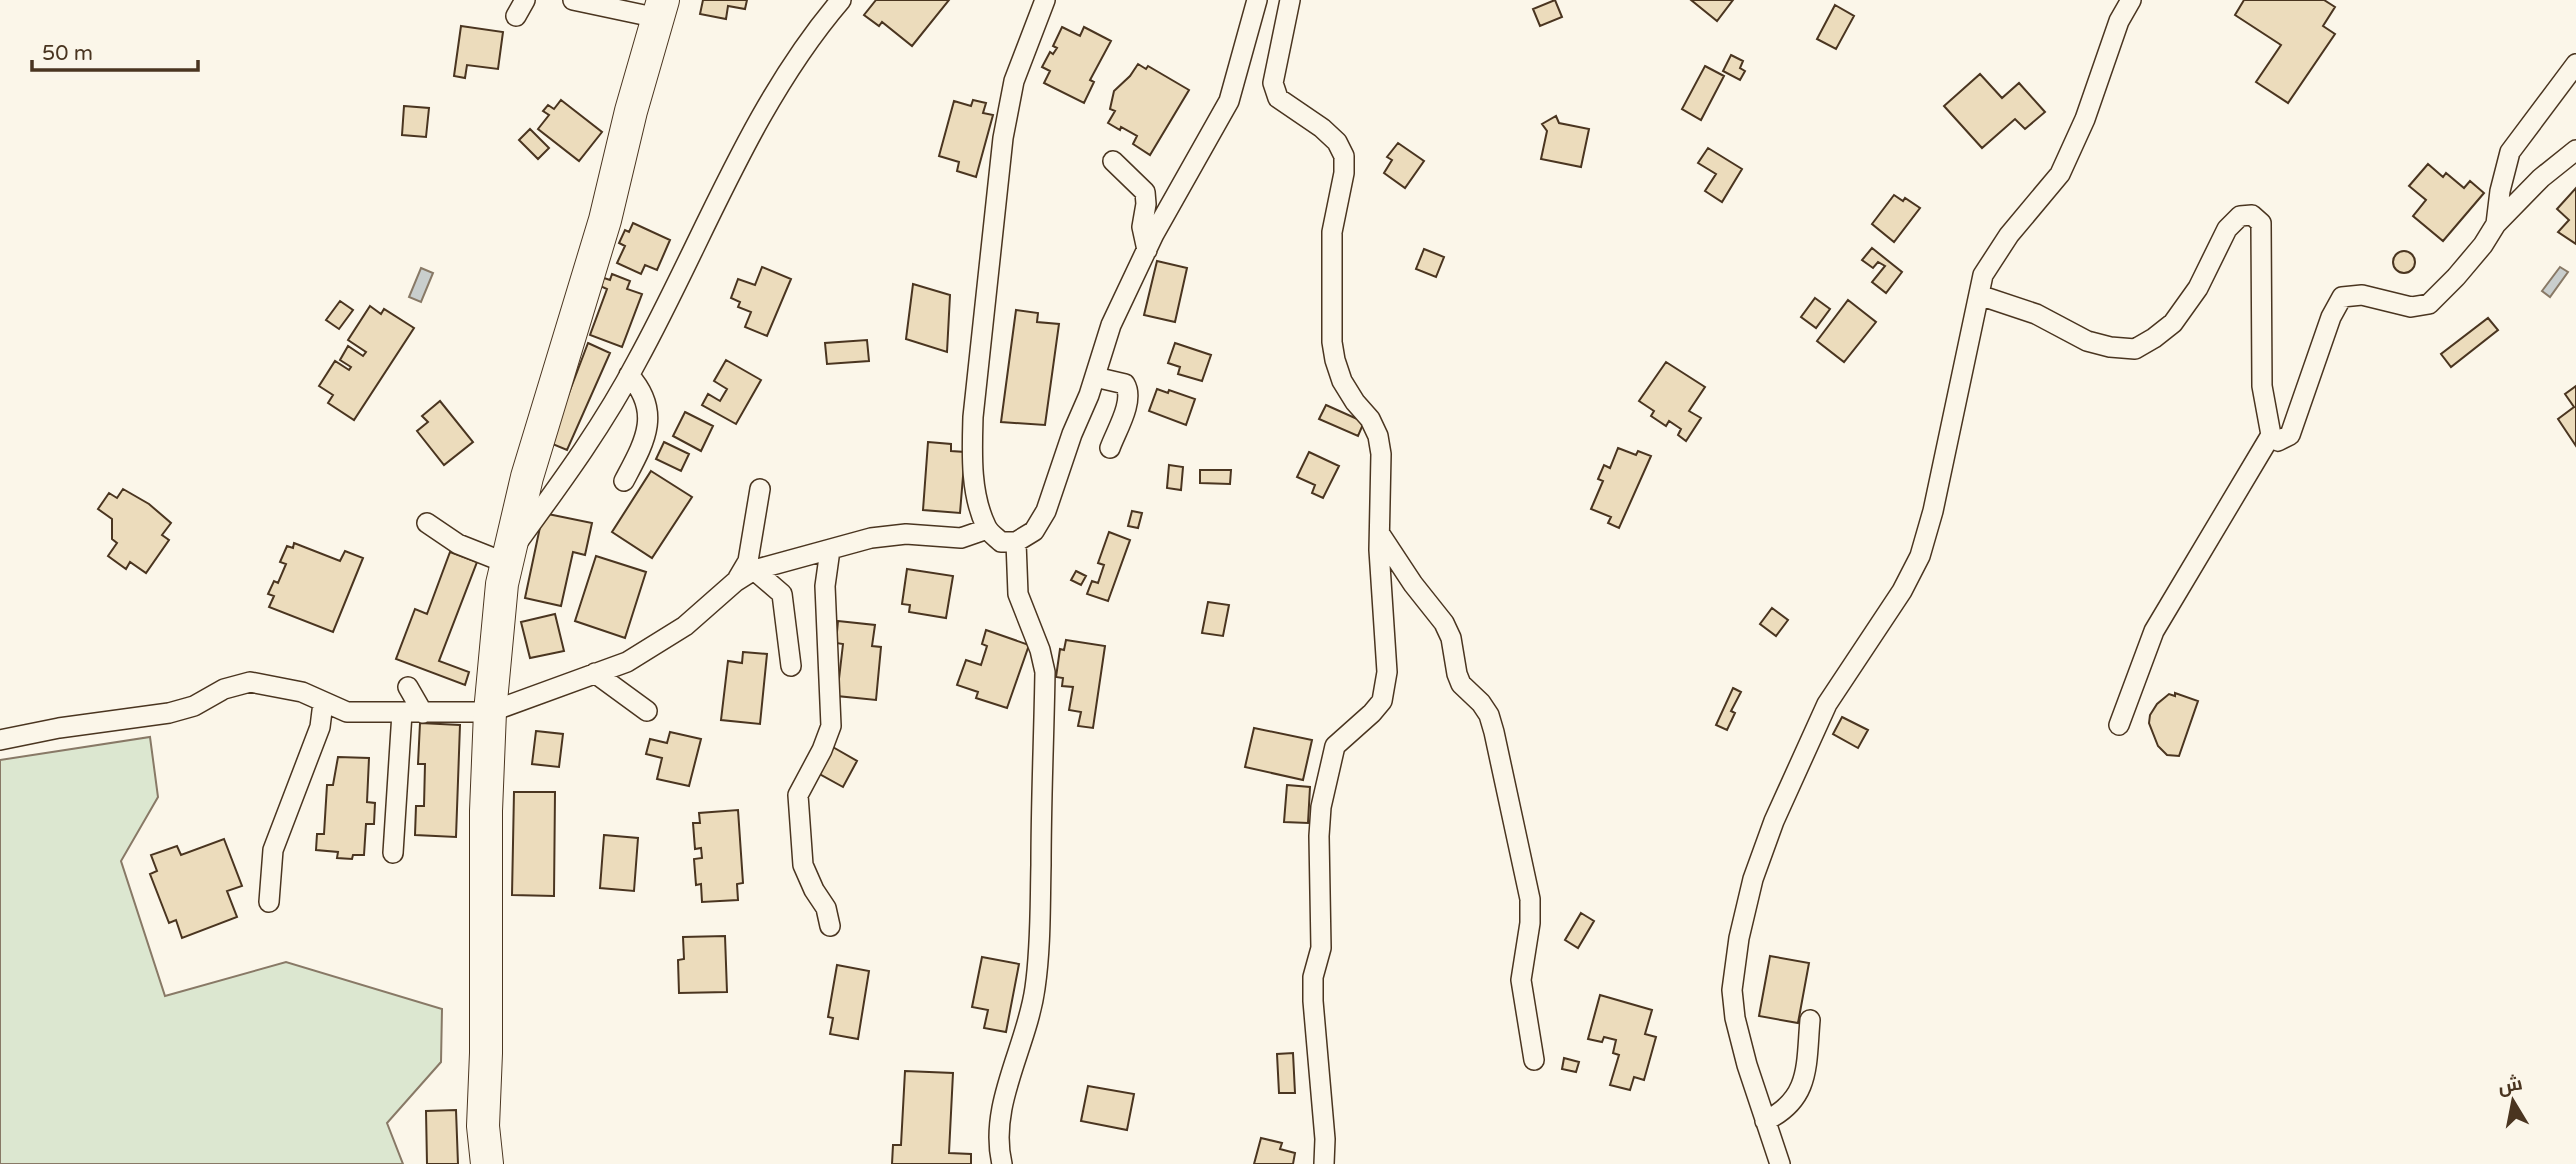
<svg xmlns="http://www.w3.org/2000/svg" width="2576" height="1164" font-family="'Varela Round',Cairo,sans-serif">
	<style>
		.green { fill: #dce7d0; stroke: #887966; stroke-width: 2 }
		.water { fill: #c9cecd; stroke: #887966; stroke-width: 2 }
		.building { fill: #ecdcbc; stroke: #4a3520; stroke-width: 2 }
		.lines { fill: none; stroke-linecap: round; stroke-linejoin: round }
		.minor-casing { stroke: #4a3520; stroke-width: 22 }
		.primary-casing { stroke: #4a3520; stroke-width: 34 }
		.minor { stroke: #fbf6e9; stroke-width: 19 }
		.primary { stroke: #fbf6e9; stroke-width: 32 }
	</style>
	<rect width="100%" height="100%" fill="#fbf6e9"/>
	<path class="green" d="M150,737L158,797L121,861L165,996L286,962L442,1009L441,1062L387,1123L403,1164H0V760Z"/>
	<path class="water" d="M2560,267L2568,272L2550,297L2542,291Z
		M421,268L433,273L421,302L409,297Z"/>
	<path class="building" d="M703,0H747L745,9L728,6L726,19L700,14Z
		M876,0H949L912,46L882,22L879,26L864,15Z
		M1555,0L1562,17L1540,26L1533,9Z
		M1691,0H1733L1717,21Z
		M2244,0H2324L2335,7L2323,26L2335,34L2288,103L2256,82L2281,45L2235,15Z
		M1835,5L1854,16L1836,49L1817,39Z
		M461,26L503,32L498,69L467,65L465,78L454,76Z
		M1062,27L1080,36L1084,27L1111,41L1090,80L1094,82L1084,103L1044,83L1050,71L1042,67L1050,52L1053,54L1057,48L1053,46Z
		M1731,55L1743,61L1740,68L1745,71L1740,80L1723,71Z
		M1138,64L1146,69L1148,66L1189,90L1150,155L1133,144L1137,136L1121,127L1120,130L1108,123L1115,111L1110,109L1114,91L1130,76Z
		M1705,66L1724,76L1701,120L1682,109Z
		M1980,74L2002,98L2019,83L2045,112L2025,129L2015,119L1982,148L1944,106Z
		M561,100L602,132L579,161L538,129L549,115L543,111L548,105L554,109Z
		M973,100L986,103L983,113L993,115L976,177L957,171L959,162L939,156L954,101L971,106Z
		M404,106L429,108L426,137L402,135Z
		M1556,116L1559,123L1589,129L1581,167L1541,159L1547,131L1542,124Z
		M530,129L549,148L538,159L519,140Z
		M1398,143L1424,161L1405,188L1384,173L1392,160L1387,157Z
		M1708,148L1742,169L1722,202L1705,191L1716,174L1698,163Z
		M2428,164L2443,177L2446,173L2464,188L2470,181L2484,193L2443,241L2413,216L2426,200L2409,186Z
		M2576,188V244L2558,232L2569,220L2557,209Z
		M1894,195L1903,201L1905,198L1920,208L1894,242L1872,224Z
		M633,223L670,240L657,270L645,265L641,274L617,263L625,246L619,243L625,230L629,232Z
		M1872,248L1902,272L1886,293L1872,282L1885,266L1878,262L1873,268L1862,260Z
		M1424,249L1444,257L1436,277L1416,269Z
		M2393 262a11 11 0 1 1 22 0a11 11 0 1 1-22 0Z
		M1157,261L1187,268L1175,322L1144,315Z
		M762,267L791,279L767,336L745,327L751,312L738,307L740,302L731,298L738,279L755,285Z
		M612,274L630,281L627,289L642,294L622,347L590,335L607,289L598,285L601,277L610,280Z
		M913,284L950,295L947,352L906,339Z
		M1815,298L1830,309L1816,328L1801,317Z
		M1848,300L1876,322L1844,362L1817,341Z
		M340,301L353,310L339,329L326,320Z
		M370,306L381,314L384,309L414,328L354,420L328,403L333,395L319,386L335,361L349,370L351,367L340,360L348,346L363,356L366,352L348,340Z
		M1016,310L1038,313L1037,322L1059,324L1045,425L1001,422Z
		M2488,318L2498,330L2451,367L2441,354Z
		M867,340L869,361L827,364L825,343Z
		M588,343L610,353L567,450L550,443Z
		M1175,343L1211,355L1202,381L1178,374L1180,367L1168,363Z
		M726,360L761,380L736,424L702,405L708,394L720,401L727,389L714,381Z
		M1666,362L1705,387L1689,411L1701,418L1686,441L1678,435L1681,429L1669,421L1666,426L1651,416L1654,411L1639,401Z
		M2576,386V446L2558,419L2574,407L2565,394Z
		M1157,389L1168,393L1169,390L1195,399L1186,425L1149,411Z
		M440,401L473,442L444,465L417,431L428,422L422,416Z
		M1326,405L1364,422L1358,436L1319,419Z
		M685,412L713,426L701,451L673,436Z
		M664,442L689,454L681,471L656,459Z
		M928,442L951,444V451L965,452L960,513L923,510Z
		M1618,448L1636,455L1638,451L1651,456L1619,528L1608,523L1611,517L1591,509L1603,481L1598,479L1604,465L1610,468Z
		M1309,452L1339,466L1323,498L1312,493L1315,485L1297,477Z
		M1169,465L1183,467L1181,490L1167,488Z
		M1200,470H1231L1230,484L1200,483Z
		M651,471L692,497L652,558L612,532Z
		M123,489L149,504L171,523L162,535L169,540L146,573L130,562L126,569L108,556L117,543L112,539V519L98,509L109,493L117,498Z
		M1132,511L1142,513L1138,528L1128,526Z
		M543,513L592,523L585,555L573,552L561,606L525,598Z
		M1109,532L1130,540L1108,601L1087,594L1092,581L1098,583L1104,565L1098,563Z
		M294,543L340,561L345,551L363,558L333,632L269,607L274,596L268,594L274,581L278,583L286,564L280,562L287,546L293,548Z
		M450,552L477,562L439,661L469,672L465,685L396,659L415,609L427,614Z
		M596,556L646,572L625,638L575,621Z
		M907,569L953,576L946,618L909,612L910,605L902,604Z
		M1076,571L1086,576L1081,585L1071,580Z
		M1208,602L1229,605L1223,636L1202,633Z
		M1772,608L1788,620L1776,636L1760,624Z
		M555,614L564,651L530,658L521,622Z
		M838,621L875,625L872,646L881,647L876,700L837,696L843,644L836,643Z
		M986,630L1029,645L1007,708L976,698L978,692L957,685L966,660L981,665L987,646L982,644Z
		M1066,640L1105,646L1093,728L1078,726L1081,712L1069,710L1073,687L1062,686L1063,678L1056,677L1060,649L1064,650Z
		M743,652L767,654L760,724L721,720L728,661L742,663Z
		M1733,688L1741,692L1731,711L1735,713L1727,730L1716,725Z
		M2175,693L2198,701L2179,756L2167,755L2158,746L2149,723L2150,715L2157,704L2169,694L2175,696Z
		M1842,717L1868,730L1858,748L1833,734Z
		M420,723L460,725L456,837L415,835L416,806H424L425,764H418Z
		M1254,728L1312,740L1303,780L1245,767Z
		M536,731L563,734L559,767L532,764Z
		M670,732L701,739L689,786L657,779L662,758L646,754L650,739L667,743Z
		M831,746L857,761L843,787L816,772Z
		M338,757L369,758L367,802L375,803L374,824H366L364,855H353L352,859L337,858L338,852L316,850L317,834H324L327,785H333Z
		M1287,785L1310,787L1308,823L1284,822Z
		M514,792H555L554,896L512,895Z
		M738,810L743,883L737,884L738,900L702,902L701,884L696,885L694,859L702,858L701,848L695,849L693,823H700L699,813Z
		M604,835L638,838L634,891L600,888Z
		M224,839L242,886L227,891L237,917L182,938L176,920L169,923L150,874L157,871L151,855L177,846L181,855Z
		M1581,913L1594,921L1578,948L1565,940Z
		M725,936L727,992L679,993L678,960L684,959L683,937Z
		M1770,956L1809,963L1798,1023L1759,1016Z
		M982,957L1019,964L1006,1032L984,1028L988,1010L972,1007Z
		M837,965L869,971L858,1039L830,1034L833,1018L828,1017Z
		M1600,995L1652,1010L1645,1034L1656,1037L1644,1080L1634,1077L1630,1090L1610,1085L1619,1055L1613,1053L1616,1040L1604,1037L1602,1042L1588,1039Z
		M1293,1053L1295,1093H1279L1277,1054Z
		M1564,1058L1579,1062L1576,1072L1562,1069Z
		M905,1071L953,1073L949,1153L971,1154V1164H892L893,1145H901Z
		M1088,1086L1134,1094L1127,1130L1081,1121Z
		M456,1110L458,1164H427L426,1111Z
		M1261,1138L1282,1143L1280,1149L1295,1153L1293,1164H1254Z"/>
	<g class="lines">
		<g class="minor-casing">
			<path id="minor" d="M573,0L658,18
				M1045,0L1014,81L1003,138L973,417C972,452 970,493 986,526C989,533 996,537 1001,542H1016L1034,531L1046,511L1072,434L1089,395L1111,325L1154,234L1229,101L1257,0
				M1290,0L1273,83L1278,98L1322,128L1337,142L1344,156V173L1332,232V342L1335,360L1342,381L1355,402L1370,419L1378,436L1381,454L1379,550L1387,672L1382,701L1372,713L1335,746L1321,807L1319,836L1321,948L1313,977V1001L1325,1139L1324,1164
				M516,16L525,0
				M1113,161L1145,192L1146,204L1142,227L1147,250
				M2496,224L2541,178L2576,150
				M1979,295L2036,314L2087,341L2110,347L2135,349L2154,338L2173,323L2198,288L2227,229L2240,216L2252,215L2261,223L2262,386L2271,435L2278,441L2290,435L2331,317L2342,297L2362,295L2411,307L2429,304L2456,277L2483,245L2496,224L2500,191L2510,152L2576,64
				M1095,377L1125,384C1135,401 1116,431 1110,448
				M624,481C644,443 663,413 629,375
				M427,523L458,544L506,563
				M1380,534L1413,584L1444,623L1451,638L1457,674L1461,684L1481,703L1489,715L1494,732L1530,899V923L1521,980L1534,1060
				M517,543C560,484 603,426 637,361C703,241 751,105 841,0
				M754,570L782,594L791,666
				M738,578L748,561L760,489
				M595,673L647,711
				M408,687L423,713
				M2119,725L2154,631L2271,435
				M0,740L59,728L169,713L194,706L224,689L250,682L302,692L347,712H490L627,662L685,626L735,582L754,570L871,538L906,534L961,538L987,529
				M393,853L402,713
				M269,902L273,850L320,727L323,703
				M830,926L826,908L814,890L803,865L798,795L822,750L831,726L825,586L830,550
				M1765,1121C1811,1099 1806,1065 1810,1020
				M1002,1164C988,1105 1027,1047 1035,988C1041,947 1040,905 1041,865C1041,800 1044,736 1045,672L1040,650L1018,594L1016,542
				M1780,1164L1747,1065L1735,1018L1732,990L1739,938L1753,879L1774,821L1827,704L1902,591L1920,556L1933,511L1983,275L2009,235L2060,174L2085,119L2119,21L2131,0"/>
		</g>
		<g class="primary-casing">
			<path id="primary" d="M487,1164L483,1126L486,1053V811L490,712L502,584L527,477L605,220L631,111L663,0"/>
		</g>
		<use href="#minor" class="minor"/>
		<use href="#primary" class="primary"/>
	</g>
	<g transform="translate(2513 1101) rotate(350)" stroke="#fbf6e9" stroke-width="5" paint-order="stroke">
	<path d="M0-5L12 26L0 18L-12 26Z" fill="#4a3520"/>
	<text y="-10" font-size="19" font-weight="bold" text-anchor="middle" fill="#4a3520">ش</text>
	</g>
	<path d="M32 60v10h166v-10" fill="none" stroke="#4a3520" stroke-width="3.5"/>
	<text x="42" y="60" font-size="21" fill="#4a3520" stroke="#fbf6e9" stroke-width="5" paint-order="stroke">50 m</text>
</svg>
